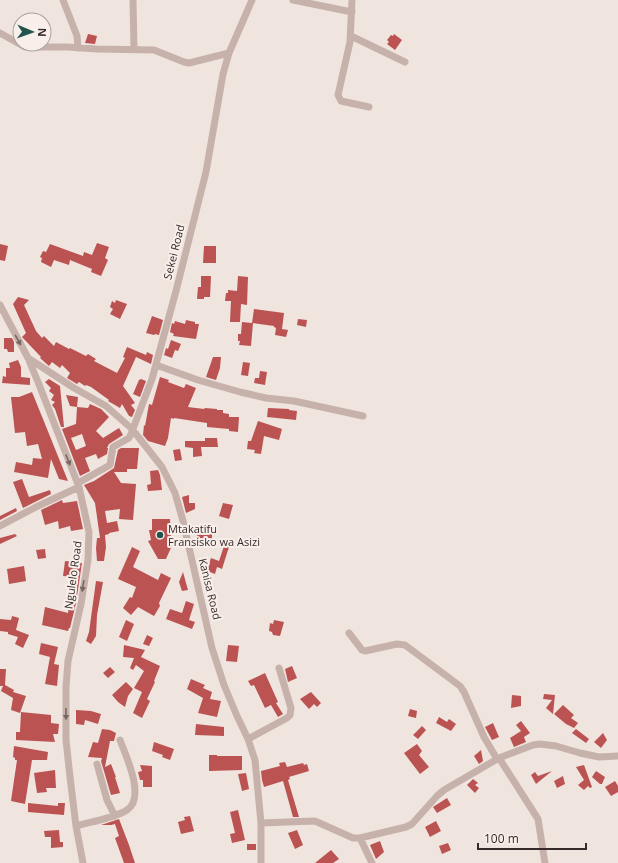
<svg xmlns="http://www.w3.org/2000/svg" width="618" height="863" font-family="'Open Sans',sans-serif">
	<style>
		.building { fill: #bb5352; fill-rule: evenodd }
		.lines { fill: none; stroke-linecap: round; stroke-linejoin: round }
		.minor { stroke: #c7b2ab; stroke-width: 7 }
		.oneway { fill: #776864 }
		.poi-dot { fill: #23544c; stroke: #f8efea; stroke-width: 1.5 }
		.labels { text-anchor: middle; stroke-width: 4; stroke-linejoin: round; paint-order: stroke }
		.street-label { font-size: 11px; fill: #362b2a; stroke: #f8efea }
		.poi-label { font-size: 11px; fill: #362b2a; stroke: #f8efea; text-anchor: start }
	</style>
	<rect width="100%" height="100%" fill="#f0e4de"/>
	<path class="building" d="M88,34L97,36L95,44L85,43Z
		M394,34L402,40L395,50L387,44L389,42L387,40L391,35L393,36Z
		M97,243L109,247L105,258L108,260L101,276L91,272L92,269L70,260L69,265L54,260L51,267L41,262L42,258L40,257L43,251L46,252L50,244L83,256L84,252L92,255Z
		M0,244L8,246L5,261L0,260Z
		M204,246H216V263H203Z
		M201,276H211L210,297H204V299H197L198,287H201Z
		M238,276L248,277L247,305L241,304L240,322H230L231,301H225L226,293H228V290L237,291Z
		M18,297L29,300L24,305L36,331L42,338L44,336L54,346L56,342L69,349L70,348L86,356L88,354L96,359L94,361L117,373L125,358L123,357L127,347L146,355L147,352L153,355L151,364L136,357L123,386L135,403L131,405L135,410L132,417L129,416L122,404L120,408L108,401L109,400L91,387L86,385L85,386L79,382L77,384L67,378L70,373L62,365L60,368L52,362L49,366L40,358L41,357L22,337L26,333L13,304Z
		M116,300L127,304L120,319L110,314L113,309L110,307L112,301L115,303Z
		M254,309L284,313L282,329L288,330L286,337L275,335L276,328L274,327V326L253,323L251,346L239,345L240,341H238V334H241L242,322L252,323Z
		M152,316L163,320L159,335L155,334L154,335L146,333Z
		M298,319L307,320L306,327L297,325Z
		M186,320L195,322V324H199L196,339L173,336L174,334L170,332L172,323L174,324L175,321L185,324Z
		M4,338H12L14,342V352H8L7,349H4Z
		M171,340L181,344L178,351L175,350L172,358L164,355L166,348L168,349Z
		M213,357H221L220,368L216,380L206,377Z
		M18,360L21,367V377L30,378V385L2,383L3,376L6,377V368H10L9,363Z
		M243,362L250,363L248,376L241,375Z
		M260,371L267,372L265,385L254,383L255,378H259Z
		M160,377L169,380L168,382L184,388L186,384L196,388L188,407L204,409L205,408L217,409V410H223V413L229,414V417H239L238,432L229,431V429L207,427V423L174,418V419L171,418L168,438L165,446L148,441L143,435L144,425L145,426L149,404L152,405Z
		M49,379L60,386L64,427H61L55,409L52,405L55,402L51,400L54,395L49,391L51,388L45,382Z
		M141,379L146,381L140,397L133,394L139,380Z
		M32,392L45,424L68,481L59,479L51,459L48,478L14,472L16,462L32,465L33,458L42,459L38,444L27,446L25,432L15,433L11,397H19Z
		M66,395L78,397L77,407L70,406Z
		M90,404L101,409L109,417L96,431L103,438L119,428L123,435L109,444L107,448H108L107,454L98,459L96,454L85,458L90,471L80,476L62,429L76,424L77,407L88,408ZM82,434L86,446L76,450L71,438Z
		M268,408L289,409V410L297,411L296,420L267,417Z
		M258,421L282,429L279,440L264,436L261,454L254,453L255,450L247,449L248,441H251Z
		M205,438H217L218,447H201L202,456L193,457V448L185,447V441H205Z
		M121,448H139L137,469H127V472H114L121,483L136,484L133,520L119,519L120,509L105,511L107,523L117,521L119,531L109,533V534L105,535L106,547L104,561H97L96,548L97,538H100L95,503L84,485L94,481L114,468L118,450Z
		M180,449L182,460L175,461L173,450Z
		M158,470L160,475L162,490L148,491L147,485L151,484L150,471Z
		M22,479L29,497L50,490L51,494L23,508L13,482Z
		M189,495V503H195V509L186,513L182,497Z
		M62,500L63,503L77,501L83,529L71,531L70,526L59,529L58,521L45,525L41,510Z
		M223,503L233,505L229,519L219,516Z
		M16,508L17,511L0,520V516Z
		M152,519H170L171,540L174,541L166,559H158L148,541L151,540L149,530H152Z
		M15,534L17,536L0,544V538Z
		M197,534H212V540L198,541Z
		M224,546L229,547L222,569L217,567L215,574L207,571L211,558L219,561Z
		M132,547L140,551L133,567L158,580L161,573L171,578L159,603L160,606L154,616L138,607L131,615L123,608L130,597L132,598L136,587L118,579Z
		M45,549L46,558L38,559L36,550Z
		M65,561L82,563L76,603L70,628H69L68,631L42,625L45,607L68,613L70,598L67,597L68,592H72L74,577L63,576Z
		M24,566L26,581L9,584L7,569Z
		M183,572L188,590L182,591L179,582Z
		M96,581L103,582L97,615L96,636L91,644L86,641L89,632Z
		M186,601L194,604L189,620L195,622L192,629L166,619L170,609L182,613Z
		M12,616L19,618L16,630L29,635L23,648L15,644L18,637L8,634V632L0,631V619L11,620Z
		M126,620L134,624L127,641L119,637Z
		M274,620L284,622L280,636L273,635L272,632L269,631L270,623L273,624Z
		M147,635L153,638L149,646L143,644Z
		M41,643L58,647L54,664L59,665L57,686L45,684L50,657L39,654Z
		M124,645L145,650L141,657L160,666L154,681L155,682L147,699L150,701L142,718L133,713L142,692L134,688L144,671L136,665L133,670L130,668L134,658L123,657Z
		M228,645L239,646L237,662L226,661Z
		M292,666L297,678L288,682L285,669Z
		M110,667L115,672L108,678L103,673Z
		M0,669H6L5,685L14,690L13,692L26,696L20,713L11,710L13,698L1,691L3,686H0Z
		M265,673L278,702L276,703L283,714L278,717L271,705L265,708L254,685L251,686L248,681Z
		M191,679L205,685L203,688L212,692L210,699L221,701L217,717L198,713L203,698L187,689Z
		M126,682L133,689L128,696L125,707L118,702L112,695Z
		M311,692L321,703L317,707L314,704L309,709L300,699Z
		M544,694L555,695L553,714L546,708L552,700L543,699Z
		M512,695L521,696V706L511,708Z
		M563,705L574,715L571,718L578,723L574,728L566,724L554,714Z
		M410,709L417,711L416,718L408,716Z
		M76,710L91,711L101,714L98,724L85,720L84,725L76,724Z
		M21,712L51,715V723L59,724L58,734H53L55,742L16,740V732H20Z
		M439,717L447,722L449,719L456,724L451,731L436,723Z
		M521,721L530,733L524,737L526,742L514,747L510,738L521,731L516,725Z
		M493,723L499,737L492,740L485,727Z
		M196,724L224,727V736L195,735Z
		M422,726L426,730L418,739L413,735Z
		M102,729L110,730L116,733L114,741H110L105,767L111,764L116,777H115L120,793L111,795L101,761L102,758L88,757L93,742L98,743Z
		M576,729L589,739L586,743L572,733Z
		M603,733L607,740L601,748L594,742Z
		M154,742L174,749L170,760L162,757L163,755L152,751Z
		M417,744L422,751L419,755L429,767L420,774L404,753Z
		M14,746L48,752L47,760H32L25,804L11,801L17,760H15V758L13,757Z
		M481,750L483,761L479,764L474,756Z
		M209,755H217V756H242V770L209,771Z
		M285,762L287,767L303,763L304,765L307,764L309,771L289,777L290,779L288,780L299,817H293L283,781L264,787L262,780L261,771L280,766L279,763Z
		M140,765L152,766V787H143V780H140L138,772L142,771Z
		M584,765L592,787L590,788L588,786L584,790L578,785L584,780L576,767Z
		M55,770L56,788H46L47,792L37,793L34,773Z
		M552,771L536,784L531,775L535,772L538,776Z
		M596,771L605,777L602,784H600L592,777Z
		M246,773L249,789L242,791L238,774Z
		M563,776L565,784L557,788L554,781Z
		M473,779L478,783L475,785L479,788L475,793L467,785Z
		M615,781L618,786V792L611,796L605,787Z
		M447,798L451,805L437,813L433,807Z
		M28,803L58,806V803H65L64,815L28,812Z
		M238,810L245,840L232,843L230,834L235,833L230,812Z
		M190,816L194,831L181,834L178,822L185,820L184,817Z
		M119,819L129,845L135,863H124L115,838L119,836L115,824L111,825H101Z
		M436,821L441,831L430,837L425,827Z
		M59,830L60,842H63V847L51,848V837H45L44,831Z
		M297,830L303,845L295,849L288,833Z
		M380,841L384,852L376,859L370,845Z
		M448,843L451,850L442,854L439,846Z
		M247,844H256V850H247Z
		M331,850L339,859L333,863H315Z"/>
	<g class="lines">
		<path class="minor" d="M63,0L77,36L78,48
			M133,0L134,49
			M293,0L352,12
			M352,0L350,42L338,95L341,101L369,107
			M0,33L25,47H68L97,49L154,50L184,62L189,63L229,53
			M351,36L405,62
			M0,305L28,358L38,382L79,487L89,532L88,560L81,604L68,661L66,687V740L70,777L76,826L83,863
			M28,358L74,388L106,406L132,429L162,467L175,493L183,521L212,648L224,685L237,716L248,739L255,760L261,823V863
			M156,365L198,380L240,392L266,398L294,401L363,416
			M78,483L110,465L113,447L129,438L131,434L152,379L176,291L206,172L223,74L229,53L252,0
			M0,526L36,507L79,487
			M349,633L362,650L365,651L397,644L405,645L460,686L464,692L484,737L497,759
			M248,739L287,718L290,715L291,708L279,668
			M499,758L538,819L545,863
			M97,764L107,800L115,816
			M261,823L315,821L353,838H360L406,827L412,824L437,796L444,790L499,758L533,745L540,744L556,746L580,753L599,757L618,756
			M76,826C90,822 115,818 127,810C146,798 126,756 120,740
			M360,838L372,863"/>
	</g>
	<defs><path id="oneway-solid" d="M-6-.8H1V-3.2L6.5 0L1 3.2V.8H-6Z"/></defs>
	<g class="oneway">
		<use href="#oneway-solid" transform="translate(18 340) rotate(61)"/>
		<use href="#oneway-solid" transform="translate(68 460) rotate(69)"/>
		<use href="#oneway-solid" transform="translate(83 586) rotate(99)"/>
		<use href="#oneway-solid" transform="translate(66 714) rotate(90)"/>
	</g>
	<circle class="poi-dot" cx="160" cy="535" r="4"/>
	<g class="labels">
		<g class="street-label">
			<text transform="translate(174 252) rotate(-76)" y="4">Sekei Road</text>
			<text transform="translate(73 575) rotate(-82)" y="4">Ngulelo Road</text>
			<text transform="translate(210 589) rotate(76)" y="4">Kanisa Road</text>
		</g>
		<g class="poi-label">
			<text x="168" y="533">Mtakatifu<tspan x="168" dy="13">Fransisko wa Asizi</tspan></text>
		</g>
	</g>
	<g transform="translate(32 32) rotate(92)"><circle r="19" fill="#f8efea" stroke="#aaa19d"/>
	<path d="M0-3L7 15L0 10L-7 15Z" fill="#23544c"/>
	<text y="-6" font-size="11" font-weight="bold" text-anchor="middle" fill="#362b2a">N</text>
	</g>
	<path d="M478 843v6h108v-6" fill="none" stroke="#362b2a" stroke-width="2"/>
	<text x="484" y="843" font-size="12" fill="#362b2a" stroke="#f8efea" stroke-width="3" paint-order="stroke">100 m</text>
</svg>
